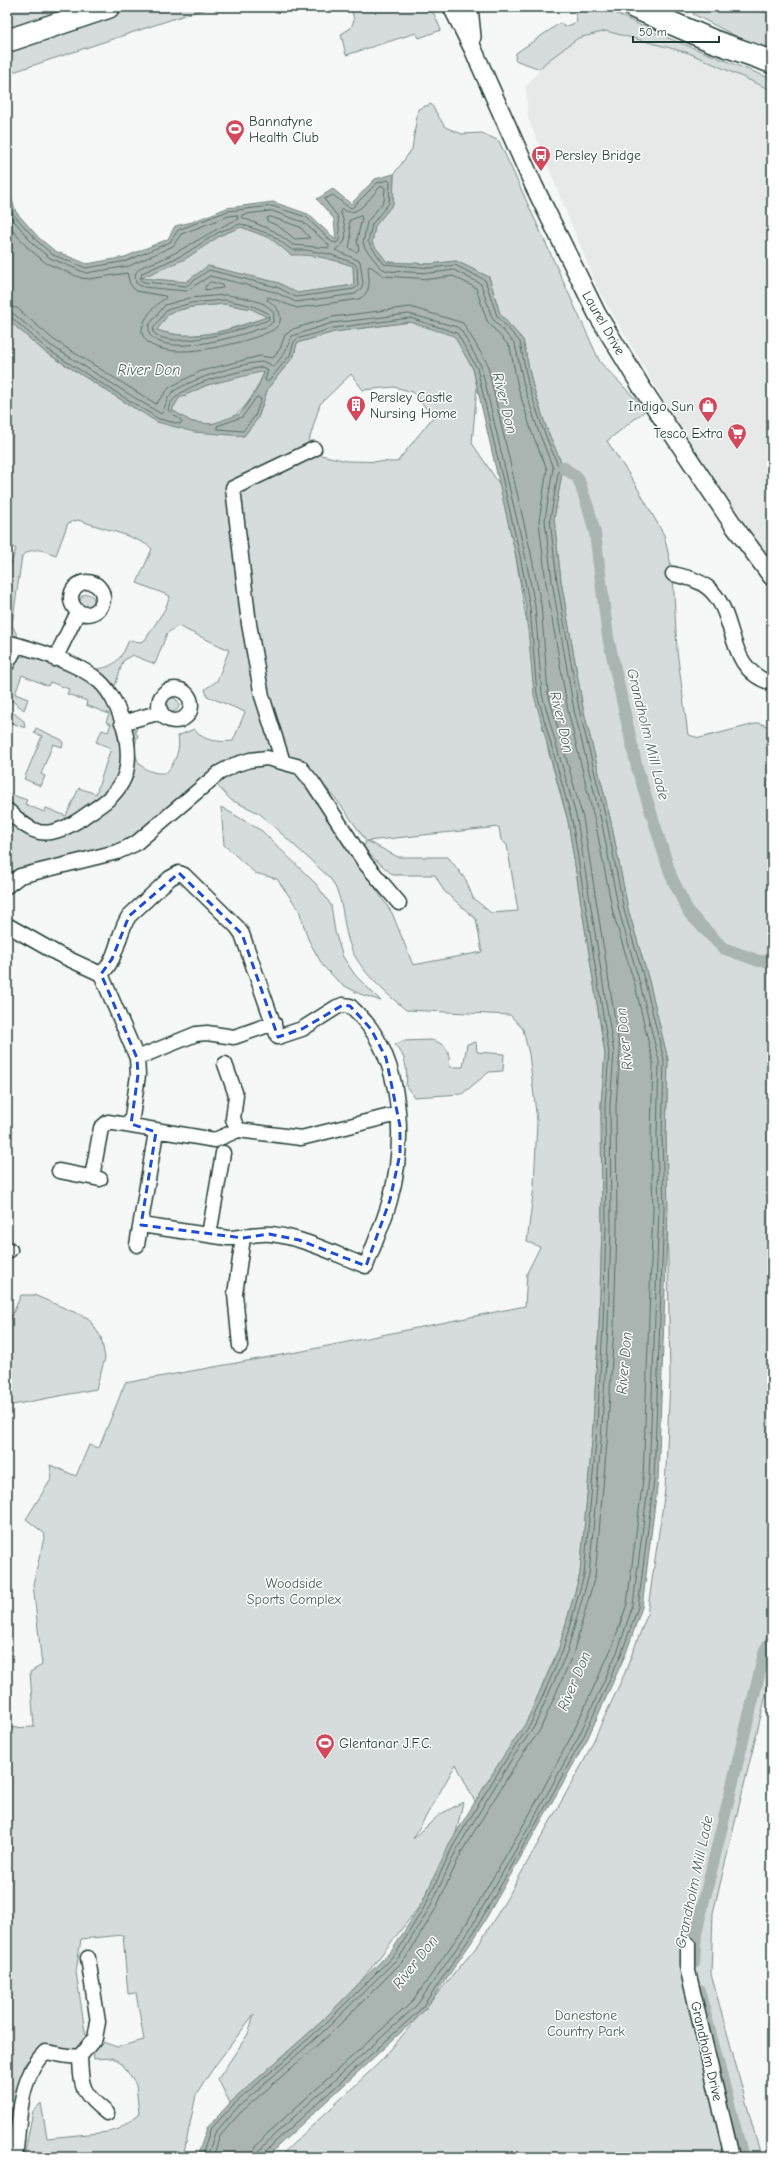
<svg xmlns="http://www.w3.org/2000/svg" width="779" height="2164" font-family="'Comic Neue',sans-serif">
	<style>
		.built { fill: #e6e9e8 }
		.green { fill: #d6dcdb; stroke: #7a8c88; fill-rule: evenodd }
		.water { fill: #aab5b1; stroke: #72857f; fill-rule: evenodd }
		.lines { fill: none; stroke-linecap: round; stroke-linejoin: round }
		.shore { stroke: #576d66; stroke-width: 1 }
		.canal { stroke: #aab5b1; stroke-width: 12 }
		.minor-casing { stroke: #1f3d34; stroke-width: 17 }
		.tertiary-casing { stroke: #1f3d34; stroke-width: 20 }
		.primary-casing { stroke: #1f3d34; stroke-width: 25 }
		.minor { stroke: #fff; stroke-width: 14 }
		.tertiary { stroke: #fff; stroke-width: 17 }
		.primary { stroke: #fff; stroke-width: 22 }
		.marked { fill: none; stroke: #1d4ed8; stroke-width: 3; stroke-dasharray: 8 5; stroke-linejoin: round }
		.labels { text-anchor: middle; stroke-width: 3; stroke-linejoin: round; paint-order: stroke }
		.poi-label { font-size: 14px; fill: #1f3d34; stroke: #fff; text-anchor: start }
		.street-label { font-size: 14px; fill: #1f3d34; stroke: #fff }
		.park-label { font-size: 14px; fill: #445d55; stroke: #fff }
		.water-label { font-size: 15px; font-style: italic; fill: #49615a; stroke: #fff }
	</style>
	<rect width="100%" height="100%" fill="#f6f7f7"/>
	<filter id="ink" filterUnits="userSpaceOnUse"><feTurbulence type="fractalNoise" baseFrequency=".025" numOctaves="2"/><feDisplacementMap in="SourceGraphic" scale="8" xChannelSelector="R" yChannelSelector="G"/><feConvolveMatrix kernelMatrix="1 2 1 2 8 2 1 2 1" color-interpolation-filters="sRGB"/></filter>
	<g filter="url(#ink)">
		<path class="built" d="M606,31L689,53L769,89L772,97V566L728,510L598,289L528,118L526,87L545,63L578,38Z"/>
		<path class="green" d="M10,7H81L7,30V8Z
			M138,7H218L197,11L7,74V51Z
			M351,7H431L441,30L419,38L416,33L346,55L341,34L351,28L354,20Z
			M574,7H603L658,34L772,79V97L769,89L689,53L606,31L578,38L545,63L540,69L515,60L516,53L560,23L565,27L577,22Z
			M698,7H758L764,13L765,7H772V50L755,46L693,14Z
			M431,104L445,127L462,134L482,133L499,141L600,362L646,410L607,441L634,482L664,535L673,574L677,651L688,735L700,738L759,723L767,726L772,731V778L767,782L772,825V1670L713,1913L711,1974L761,2157H279L381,2061L479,1944L509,1895L584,1761L624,1675L647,1615L665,1490L670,1380L666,1136L668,1060L649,981L628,909L611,822L583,708L561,581L554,519L563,467L546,427L532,383L523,340L500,314L489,277L456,261L431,264L387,262L372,243L375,226L393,204L394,174L412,149L418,109Z
			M241,227L270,238L291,254C313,254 332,259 353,266L354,285L297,293L279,283L208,266L186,282L140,278L185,259L221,235Z
			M225,304L252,309L267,317C228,329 197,343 156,330L169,313L191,307Z
			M7,319L45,352L134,408L220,434L244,436L258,418L268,388L294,356L297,343L334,332L410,322L454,335L473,369L477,387L472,443L500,485L515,552L548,750L568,821L605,1054L601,1105L602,1227L599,1327L592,1441L580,1574L559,1648L526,1723L475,1802L456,1764L413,1839L439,1815L463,1802L456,1833L422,1903L357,1986L320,2023L230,2103L218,2079L248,2034L254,2014L214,2067L196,2095L183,2157H24L33,2111L41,2103L47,2138L109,2132L119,2129L139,2114L136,2085L123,2065L113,2058L94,2059L93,2050L100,2041L117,2047L144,2040L136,1993L128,1994L123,1935L81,1939L76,1972L86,2038L73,2052L49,2048L36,2050L25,2064L9,2143V2157H7V1728L34,1727L30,1672L42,1665L33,1584L45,1534L26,1519L52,1478L50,1465L76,1476L89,1445L99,1448L125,1383L303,1351L525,1306L527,1273L540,1247L527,1242L534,1186L537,1121L529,1054L523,1029L510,1015L406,1010C387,994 358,970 350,945C341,920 346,902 330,878L259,813L231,800L208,776L136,837L114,849L20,872H7V815L29,834L109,804L130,735L133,727L138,724L135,733L138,735C129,757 141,775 166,773C175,763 181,749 178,736L194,729C203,742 220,742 233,741L245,712L207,696L205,689L217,681L229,650L178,626L167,633L155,664L132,655L123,661L115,686L97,669C116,667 122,657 129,640L140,642L145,640L165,609L170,596L137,583L152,549C141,537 94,526 78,520L68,523L56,555C41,550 35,546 22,556L12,625L18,637L7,633V574L16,549L7,543ZM351,374L363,390L394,387L413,392L433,417L397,462L347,461L299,450L308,444L320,404ZM310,773C334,792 349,817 366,841L363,849L393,875H435L444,891L476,919L482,952L413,965L392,913L313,795L299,780ZM499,827L501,840L507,845L518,911L491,913L473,898L466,880L448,857H398L367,841Z
			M265,370C251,403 235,431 193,422C186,420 178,414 172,410L179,398L207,385Z
			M80 601a7 7 0 1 1 14 0a7 7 0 1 1-14 0Z
			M27,655L84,678L105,696L116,719L123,764L112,791L61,824L41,827L30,823L7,806V793L27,800L25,804L44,812L46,808L66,816L79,788L96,794L111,748L96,742L102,730L108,732L111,724L106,722L109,714L86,705L87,701L67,694L69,689L50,682L48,686L22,675L15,694L28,699L24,710L7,697V674L15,659Z
			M165 705a7 7 0 1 1 14 0a7 7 0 1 1-14 0Z
			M7,708L24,721L25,728L7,721Z
			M36,728L62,740L63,744L62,747L53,744L41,774L45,776L41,786L24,779L42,736L34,733Z
			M221,807L262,831L316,884L331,905L335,932L343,957L355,975L381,1001L360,994L341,984L323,966L308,939L299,910L277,879L255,873L224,845Z
			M431,1040C450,1045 448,1050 450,1067H463L467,1044L476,1042L477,1052L504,1054L503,1071L489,1072L462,1094L414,1097L406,1086C408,1071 406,1055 395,1045L402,1041Z
			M21,1295H34L88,1318L101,1337L105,1358L96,1389L7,1406V1327Z"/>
		<path class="water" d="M394,174L393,204L375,226L372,243L387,262L431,264L456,261L489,277L500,314L523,340L532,383L546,427L563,467L554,519L561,581L583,708L611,822L628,909L649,981L668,1060L666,1136L668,1209L658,1480L642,1607L626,1653L586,1742L477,1934L424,2011L266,2157H197L207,2128L230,2103L320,2023L393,1949L422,1903L449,1844L504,1755L526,1723L559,1648L580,1574L592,1441L599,1327L602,1227L601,1105L605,1054L568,821L534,695L526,607L515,552L473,369L454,336L410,322L334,332L297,343L294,356L268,388L258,418L244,436L194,432L157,422L45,352L7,319V186L16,212L39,238L55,251L87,264L125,257L168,239L175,226L192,222L227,208L273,202L308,214L336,240L334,219L317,199L333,189L351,204L375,179ZM241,227L270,238L291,255C313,254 332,259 353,266L354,285L297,293L279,283L208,266L186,282L141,278L185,259L221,235ZM225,304L252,309L267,317C232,330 193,343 157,330L169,313L191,307ZM265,371L255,393L240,414L212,424L192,422L172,410L179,398L207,385Z"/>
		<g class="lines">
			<path class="shore" d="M7,197L13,214L37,241L53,255L86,268L127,261L170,242L178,230L228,211L272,206L306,217L332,242L337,243L340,238L338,217L324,199L333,195L348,207L352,208L377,183L388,180L390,182L389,203L372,224L368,242L384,264L431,268L455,265L485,280L497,316L520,342L528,384L543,429L559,468L550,520L557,581L579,709L607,823L624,910L645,982L664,1060L662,1136L664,1209L654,1480L638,1607L622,1652L582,1740L537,1822L474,1932L421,2009L276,2141L264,2153L263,2157
				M272,211L303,222L329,245V248L293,245L274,231L241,217L242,215Z
				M7,212L33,244L50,258L86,273L129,266L173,246L181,234L229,216L237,215L238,219C210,231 186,249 158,261C150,264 138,266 135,275L136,283L143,287L186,291L210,276L275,292L296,302L355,294L361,289L363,283L360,261L335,250C338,247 342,246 344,242C348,234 343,218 340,211L342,209C357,220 370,197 380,187L383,186L385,188L384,201L367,222L363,243L365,248L380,267L387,271L431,273L454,270L481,284L492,318L515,344L524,386L538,430L553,468L545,520L552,582L574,710L602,824L619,911L640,984L659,1061L657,1136L659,1209L649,1479L633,1605L618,1650L578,1738L533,1820L470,1929L417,2005L272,2137L260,2150L258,2157
				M361,216L362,218L357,240L359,250L356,252L349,248L351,238L349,221Z
				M271,217L300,227L310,238L295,239L278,226L267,221V218Z
				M7,224L28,248L46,263L81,278L89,279L127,273L130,284L136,291L165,296L166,298C155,304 141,320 142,333C153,369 250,342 273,330C287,320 279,307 267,300L268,297L297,308L359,299C372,292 369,280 368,267L370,266L384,276L430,279L453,276L476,288L487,321L510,347L518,387L532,433L547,469L539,521L546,583L568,711L596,826L613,913L635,985L653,1062L651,1136L653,1209L643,1479L627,1604L612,1647L572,1735L528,1817L465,1926L413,2001L268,2133L255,2147L252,2157
				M241,224L272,235L292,250H306L329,254L354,263L357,267L358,286L354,289L296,297L277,287L209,270L186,286L144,282L140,280L142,273L183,255L219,232Z
				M211,282L222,285L223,288L205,290V287Z
				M226,295C240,297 268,300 274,314L273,322L268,326C244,334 168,360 149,334V325L165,305L190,298Z
				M226,300L253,306L268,313L269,319L266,321C244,328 171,353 153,332L154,327L167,310L191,303Z
				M7,306L17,308L54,340L156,404L170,387L201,371L260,356L273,358L280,349L285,335L293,329L332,317L410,307L463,323L487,363L530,549L541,604L548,693L583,818L620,1051L616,1105L617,1227L614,1327L607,1442L595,1576L573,1654L540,1730L516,1764L462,1851L435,1910L406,1958L330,2034L240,2113L220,2136L213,2157
				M7,312L14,314L50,345L161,414C165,411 166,396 174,391C190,380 244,362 263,362C268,362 270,365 274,367L285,352L292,336L332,323L409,314L457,327L461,330L481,366L524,550L535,606L542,694L577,819L614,1053L610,1105L611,1227L608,1327L601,1441L589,1575L567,1652L534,1727L511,1760L457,1849L430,1907L401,1955L326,2029L236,2109L215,2133L207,2157
				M7,317H11L47,349L67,362L159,419L180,424L182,421L168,410C173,383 239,372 262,367L268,370L265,380L268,382L290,355L294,342L297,339L333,328L410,318L457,333L477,368L519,551L530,607L537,694L572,820L609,1053L605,1105L606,1227L603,1327L596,1441L584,1575L563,1650L530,1725L507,1758L453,1846L426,1904L397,1952L323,2026L232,2106L210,2130L202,2157
				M257,397L261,399L255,416L243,431L217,429V426L242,417Z"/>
			<path class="canal" d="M563,467L578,478L589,510L595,533L608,637L637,768L671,876L689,913L723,948L759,961H772
				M694,1963L696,1933L765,1650L772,1638
				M699,1990L743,2157"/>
			<g class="minor-casing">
				<path id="minor" d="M673,574C685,577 697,579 707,587C740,613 723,669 772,683
					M71 598a16 16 0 1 1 32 0a16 16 0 1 1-32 0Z
					M7,642C35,650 77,662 99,681C121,700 137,756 122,782C113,799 97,807 82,818C70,826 54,835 39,832C26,829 17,818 7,810
					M55,659L78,612
					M7,664L17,645
					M159 705a16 16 0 1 1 32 0a16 16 0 1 1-32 0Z
					M122,723L161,712
					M283,762L262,696L249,624L233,488L314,449
					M7,886L20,876L117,852L135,844L219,773L234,765L250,760L267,758L300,767L313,783L365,863L399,903
					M7,925L58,954L101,974L137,1058L138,1075L131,1124
					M101,974C118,959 117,934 129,916L170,878L179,873L184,875L237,927L242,934L278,1037L302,1029L337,1007L343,1005L350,1006C357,1013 365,1020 371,1029C403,1075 405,1147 390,1200C384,1222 374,1244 366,1266C335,1254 304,1238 271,1234C257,1232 242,1238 228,1238L141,1225
					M137,1058L196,1034L207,1033L234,1037L274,1023
					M225,1064L236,1095L233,1119L238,1130
					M59,1171L100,1179
					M92,1177L101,1128L108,1122L215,1140L238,1130L301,1138L398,1114
					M209,1235L223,1153
					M137,1245L156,1132
					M7,1251L10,1250
					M240,1346L235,1294L243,1238
					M688,1944V1971L732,2157
					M80,2056C81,2088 82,2093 107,2113
					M15,2157C20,2122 18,2078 45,2052C57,2053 67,2058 80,2056L95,2038L98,2022L88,1958"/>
			</g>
			<g class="tertiary-casing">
				<path id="tertiary" d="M452,7L473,49L534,186L597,314L642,388L734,526L772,577
					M469,7L472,37"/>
			</g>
			<g class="primary-casing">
				<path id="primary" d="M634,7L713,41L772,62
					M7,41L108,7"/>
			</g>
			<use href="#minor" class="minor"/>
			<use href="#tertiary" class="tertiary"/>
			<use href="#primary" class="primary"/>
		</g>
	</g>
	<path class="marked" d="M179,873L242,934L278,1037L302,1029L343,1005L350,1006L371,1029L386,1058L400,1126V1154L390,1200L366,1266L299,1240L269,1234L243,1238L141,1225L156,1132L131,1124L138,1075L137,1058L101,974L112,959L129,916Z"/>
	<defs>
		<g id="stadium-pin" transform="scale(1)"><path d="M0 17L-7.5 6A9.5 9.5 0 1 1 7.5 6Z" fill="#d1495b" stroke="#fff"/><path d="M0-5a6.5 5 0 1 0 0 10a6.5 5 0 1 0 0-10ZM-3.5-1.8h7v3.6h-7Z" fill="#fff"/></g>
		<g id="bus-pin" transform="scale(1)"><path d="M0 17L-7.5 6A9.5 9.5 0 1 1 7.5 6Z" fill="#d1495b" stroke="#fff"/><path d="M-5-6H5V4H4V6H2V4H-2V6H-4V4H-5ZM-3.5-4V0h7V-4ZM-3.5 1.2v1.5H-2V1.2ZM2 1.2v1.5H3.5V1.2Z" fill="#fff"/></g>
		<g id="building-pin" transform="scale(1)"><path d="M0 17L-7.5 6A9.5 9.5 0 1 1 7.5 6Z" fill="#d1495b" stroke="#fff"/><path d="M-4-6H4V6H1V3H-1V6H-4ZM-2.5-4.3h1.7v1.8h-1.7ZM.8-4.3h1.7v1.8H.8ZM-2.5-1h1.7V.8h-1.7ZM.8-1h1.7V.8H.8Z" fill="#fff"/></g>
		<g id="shop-pin" transform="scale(1)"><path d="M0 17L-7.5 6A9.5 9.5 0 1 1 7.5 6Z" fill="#d1495b" stroke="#fff"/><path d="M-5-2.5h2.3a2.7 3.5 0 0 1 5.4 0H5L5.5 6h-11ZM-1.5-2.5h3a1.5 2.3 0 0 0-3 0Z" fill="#fff"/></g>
		<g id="supermarket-pin" transform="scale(1)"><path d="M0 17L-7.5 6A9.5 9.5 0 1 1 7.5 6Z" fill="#d1495b" stroke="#fff"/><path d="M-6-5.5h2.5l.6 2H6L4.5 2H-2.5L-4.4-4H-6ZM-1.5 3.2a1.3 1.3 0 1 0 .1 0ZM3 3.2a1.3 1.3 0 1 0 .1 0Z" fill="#fff"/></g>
	</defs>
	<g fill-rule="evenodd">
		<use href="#stadium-pin" x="235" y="129"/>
		<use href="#bus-pin" x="541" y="155"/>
		<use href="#building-pin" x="356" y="405"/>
		<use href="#shop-pin" x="708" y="406"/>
		<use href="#supermarket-pin" x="737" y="433"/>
		<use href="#stadium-pin" x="325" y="1743"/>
	</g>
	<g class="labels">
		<g class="poi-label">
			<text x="249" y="126">Bannatyne<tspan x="249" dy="16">Health Club</tspan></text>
			<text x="555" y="160">Persley Bridge</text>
			<text x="370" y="402">Persley Castle<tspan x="370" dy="16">Nursing Home</tspan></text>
			<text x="694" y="411" text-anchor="end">Indigo Sun</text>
			<text x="723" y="438" text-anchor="end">Tesco Extra</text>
			<text x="339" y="1748">Glentanar J.F.C.</text>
		</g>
		<g class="street-label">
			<text transform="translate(604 323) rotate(60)" y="5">Laurel Drive</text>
			<text transform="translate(707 2051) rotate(77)" y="5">Grandholm Drive</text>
		</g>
		<g class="park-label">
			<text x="294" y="1588">Woodside<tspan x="294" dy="16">Sports Complex</tspan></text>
			<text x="586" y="2020">Danestone<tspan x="586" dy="16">Country Park</tspan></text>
		</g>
		<g class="water-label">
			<text x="149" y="375">River Don</text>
			<text transform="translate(505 403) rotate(76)" y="5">River Don</text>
			<text transform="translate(562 722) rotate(77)" y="5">River Don</text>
			<text transform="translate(648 734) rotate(76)" y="5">Grandholm Mill Lade</text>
			<text transform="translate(624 1039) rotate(-96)" y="5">River Don</text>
			<text transform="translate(624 1363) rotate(-85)" y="5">River Don</text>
			<text transform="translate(574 1681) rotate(-67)" y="5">River Don</text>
			<text transform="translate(694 1882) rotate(-78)" y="5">Grandholm Mill Lade</text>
			<text transform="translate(415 1962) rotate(-52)" y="5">River Don</text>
		</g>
	</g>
	<rect width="779" height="2164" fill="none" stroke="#fff" stroke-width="24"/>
	<rect x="12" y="12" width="755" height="2140" fill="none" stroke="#1f3d34" stroke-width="1.5" filter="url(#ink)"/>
	<path d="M633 36v6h86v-6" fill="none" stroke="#1f3d34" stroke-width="2"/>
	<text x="639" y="36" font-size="12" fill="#1f3d34" stroke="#ffffff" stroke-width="3" paint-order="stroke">50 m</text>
</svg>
